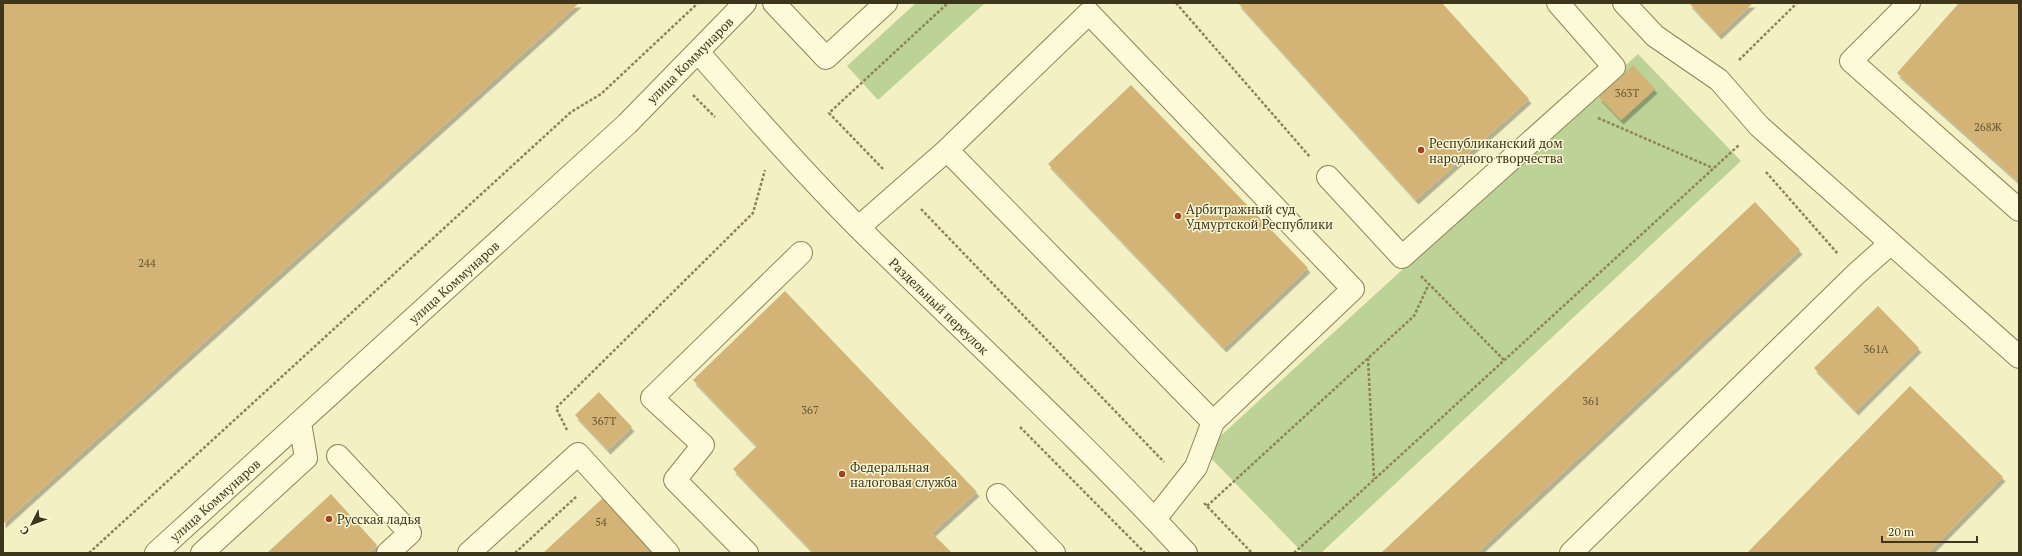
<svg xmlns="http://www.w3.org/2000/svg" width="2022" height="556" font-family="'PT Serif',serif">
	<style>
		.green { fill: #bdd296 }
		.building { fill: #d4b476; filter: url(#shadow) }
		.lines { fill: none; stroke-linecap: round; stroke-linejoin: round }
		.minor-casing { stroke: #8f8358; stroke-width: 24 }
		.path { stroke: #8f8358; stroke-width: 2.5; stroke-dasharray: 3 2; stroke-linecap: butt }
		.minor { stroke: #fcfad8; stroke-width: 22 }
		.poi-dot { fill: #a54021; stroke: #f9f7d4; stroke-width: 1.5 }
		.labels { text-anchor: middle; stroke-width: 3; stroke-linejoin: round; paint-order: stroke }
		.number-label { font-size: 11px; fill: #645533 }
		.street-label { font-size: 13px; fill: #3e351d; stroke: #f9f7d4 }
		.poi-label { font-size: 13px; fill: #3e351d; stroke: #f9f7d4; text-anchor: start }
	</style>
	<defs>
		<filter id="shadow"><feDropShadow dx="2.5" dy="4.5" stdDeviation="0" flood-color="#0004"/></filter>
	</defs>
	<rect width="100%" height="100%" fill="#f3f0c4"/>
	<path class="green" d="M916,3H985L878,100L847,66Z
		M1638,54L1741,161L1321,553H1303L1204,451Z"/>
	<path class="building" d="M3,3H579L3,524Z
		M1238,3H1442L1529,99L1416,200Z
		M1689,3H1753L1719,35Z
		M1959,3H2019V182L1897,73Z
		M1633,65L1655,89L1621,120L1599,97Z
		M1131,85L1308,268L1224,348L1048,164Z
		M1755,202L1800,250L1477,553H1381Z
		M785,291L977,492L932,533L952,553H814L733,469L757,446L693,380Z
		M1878,306L1919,348L1856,411L1814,368Z
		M1910,386L2003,477L1928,553H1747Z
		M599,392L632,427L608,450L575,415Z
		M331,494L377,545L368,553H267Z
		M604,497L650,548L644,553H543Z"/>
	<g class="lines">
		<g class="minor-casing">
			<path id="minor" d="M774,3L826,58L886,3
				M1624,3L1655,36L1719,80L1759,126L2019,357
				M1909,3L1851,61L2019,210
				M699,53C751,113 804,173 860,229C969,337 1082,440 1186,553
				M1328,177L1402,257L1614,67L1558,3
				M859,227L947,150
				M338,456L410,533L388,553
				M998,495L1054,553
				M1155,519L1196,467L1213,422L1353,289L1089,13L947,150L1213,422
				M156,553L627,124L745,3
				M202,553L306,458L300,423
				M469,553L578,454L668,553
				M747,553L675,480L703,445L652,398L801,253
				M1571,553L1856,274L1891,243"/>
		</g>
		<path class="path" d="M1176,3L1310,157
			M1739,60L1797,3
			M693,95L715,117
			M1598,118L1713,168
			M883,169L829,113L948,3
			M1766,172L1838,254
			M921,209L1164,462
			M1421,276L1504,360
			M1368,358L1374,479
			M1020,427L1145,553
			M567,430L556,408L753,213L765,170
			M1204,503L1252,553
			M1207,506L1414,316L1429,284
			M89,553L571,112L601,94L698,3
			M515,553L577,496
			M1294,553L1739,145"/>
		<use href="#minor" class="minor"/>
	</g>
	<g class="poi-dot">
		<circle cx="1421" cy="150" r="4"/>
		<circle cx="1178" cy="216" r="4"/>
		<circle cx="842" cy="474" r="4"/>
		<circle cx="329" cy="519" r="4"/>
	</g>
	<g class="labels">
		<g class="number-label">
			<text x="1627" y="97">363Т</text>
			<text x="1988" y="131">268Ж</text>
			<text x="147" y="267">244</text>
			<text x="1876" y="353">361А</text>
			<text x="1591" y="405">361</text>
			<text x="810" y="414">367</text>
			<text x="604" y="425">367Т</text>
			<text x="601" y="526">54</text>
		</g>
		<g class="street-label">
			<text transform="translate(690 60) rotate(-45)" y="5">улица Коммунаров</text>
			<text transform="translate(454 282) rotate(-42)" y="5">улица Коммунаров</text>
			<text transform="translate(939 306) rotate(44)" y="5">Раздельный переулок</text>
			<text transform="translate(215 500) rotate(-42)" y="5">улица Коммунаров</text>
		</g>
		<g class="poi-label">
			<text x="1429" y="148">Республиканский дом<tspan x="1429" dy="15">народного творчества</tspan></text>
			<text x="1186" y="214">Арбитражный суд<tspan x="1186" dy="15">Удмуртской Республики</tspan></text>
			<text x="850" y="472">Федеральная<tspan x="850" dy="15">налоговая служба</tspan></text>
			<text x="337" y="524">Русская ладья</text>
		</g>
	</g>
	<rect width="2022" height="556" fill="none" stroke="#3e351d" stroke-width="8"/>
	<g transform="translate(32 524) rotate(228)" stroke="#f9f7d4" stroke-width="3" paint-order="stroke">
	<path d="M0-3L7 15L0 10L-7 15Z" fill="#3e351d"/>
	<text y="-6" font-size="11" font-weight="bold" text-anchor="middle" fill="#3e351d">С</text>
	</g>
	<path d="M1882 536v6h95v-6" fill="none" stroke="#3e351d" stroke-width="2"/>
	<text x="1888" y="536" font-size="12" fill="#3e351d" stroke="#f9f7d4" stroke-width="3" paint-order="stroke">20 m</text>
</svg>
